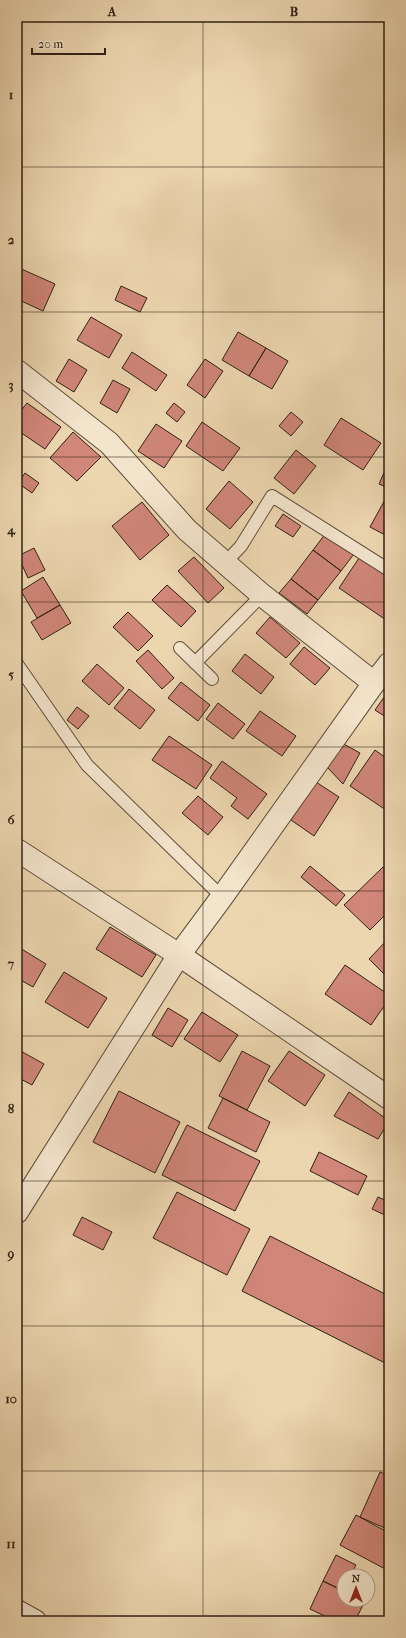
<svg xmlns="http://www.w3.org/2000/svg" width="406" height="1638" font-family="'IM FELL French Canon',serif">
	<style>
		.building { fill: #d08679; stroke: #302114 }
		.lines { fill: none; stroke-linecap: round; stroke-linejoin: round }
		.service-casing { stroke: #5f4e3b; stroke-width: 14 }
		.minor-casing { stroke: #5f4e3b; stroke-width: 24 }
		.tertiary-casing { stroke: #5f4e3b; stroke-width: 24 }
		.service { stroke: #f3e4cc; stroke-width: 12 }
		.minor { stroke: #f3e4cc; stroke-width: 22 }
		.tertiary { stroke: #f3e4cc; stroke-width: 22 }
		.grid { fill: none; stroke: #302114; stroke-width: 1; stroke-opacity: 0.55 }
		.neatline { fill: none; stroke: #302114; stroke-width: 1.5 }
		.grid-label { font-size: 13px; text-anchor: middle; font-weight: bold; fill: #302114 }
	</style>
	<rect width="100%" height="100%" fill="#ecd6b0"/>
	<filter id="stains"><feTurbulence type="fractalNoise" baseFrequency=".005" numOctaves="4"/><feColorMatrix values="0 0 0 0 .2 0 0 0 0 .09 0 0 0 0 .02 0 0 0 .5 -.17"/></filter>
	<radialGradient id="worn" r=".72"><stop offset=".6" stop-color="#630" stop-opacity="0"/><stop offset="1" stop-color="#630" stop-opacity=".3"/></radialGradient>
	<path class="building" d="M17,267L55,284L43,311L17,299Z
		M121,286L147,298L140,312L115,300Z
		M91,317L122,335L109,358L77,340Z
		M238,332L266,348L249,376L222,360Z
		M266,348L288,361L272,389L249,376Z
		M132,352L167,375L156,391L122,368Z
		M69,359L87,370L74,392L56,381Z
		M205,359L223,371L205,398L187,385Z
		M113,380L130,389L117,413L100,403Z
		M27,403L61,427L45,449L17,430V416Z
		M174,403L185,412L177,422L166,413Z
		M291,412L303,422L291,436L279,426Z
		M341,418L381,443L363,470L324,445Z
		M202,422L240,448L223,471L186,446Z
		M156,424L182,441L164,468L138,451Z
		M73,432L101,457L77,481L50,458Z
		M296,450L316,466L294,494L274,478Z
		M389,461V488L379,484Z
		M25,473L39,483L32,493L18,483Z
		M229,481L253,502L230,529L206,509Z
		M387,496L389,498V537L370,527Z
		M142,502L169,535L140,560L112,526Z
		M283,514L301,526L293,537L275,526Z
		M326,533L354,554L341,571L313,550Z
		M34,548L45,570L28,578L18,556Z
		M313,550L341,571L318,600L291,579Z
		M361,555L389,574V622L339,588Z
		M194,557L224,588L208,603L178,571Z
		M43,577L60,605L37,618L21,591Z
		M291,579L318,600L307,614L279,593Z
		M167,585L196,611L181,627L152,600Z
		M60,605L71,623L42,640L31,622Z
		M128,612L153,636L138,651L113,627Z
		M270,617L300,643L286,658L256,633Z
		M304,647L330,668L315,685L290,664Z
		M148,650L174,678L162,689L136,661Z
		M245,654L274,677L261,694L232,671Z
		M97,664L124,688L109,705L82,681Z
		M181,682L210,705L198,721L168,698Z
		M129,689L155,710L140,729L114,708Z
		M387,693L389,695V719L375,710Z
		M218,703L245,724L233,739L206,719Z
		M77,707L89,716L78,729L67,720Z
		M260,711L296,736L282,756L246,731Z
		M169,736L212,765L196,789L152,760Z
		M340,742L360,753L343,784L327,767Z
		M375,750L389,760V812L350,786Z
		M222,761L267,794L248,819L231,806L237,798L210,778Z
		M316,782L339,797L314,836L291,820Z
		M198,796L223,817L208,835L182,813Z
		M310,866L345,895L336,906L301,877Z
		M383,867L389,873V911L370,930L344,905Z
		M110,927L156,955L142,977L96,949Z
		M389,938V979L369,959Z
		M20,948L46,964L33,987L17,978V954Z
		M345,965L389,995V999L371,1025L325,994Z
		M64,972L107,998L88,1028L45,1002Z
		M168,1008L188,1020L172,1047L152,1035Z
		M202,1012L238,1035L220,1062L184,1039Z
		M17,1049L44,1064L32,1085L17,1077Z
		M242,1051L270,1066L247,1110L219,1096Z
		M289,1051L325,1075L305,1106L268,1081Z
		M119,1091L180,1122L155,1173L93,1142Z
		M349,1092L389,1121L378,1139L334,1116Z
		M223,1098L270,1122L256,1152L208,1128Z
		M187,1125L260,1161L235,1211L162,1175Z
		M319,1152L367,1176L358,1195L310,1171Z
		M177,1192L250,1229L227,1275L153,1238Z
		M378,1197L389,1202V1217L372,1209Z
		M82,1217L112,1232L103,1250L73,1235Z
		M270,1236L389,1296V1365L242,1291Z
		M380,1472L389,1476V1530L360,1517Z
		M356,1515L389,1533V1571L340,1545Z
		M336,1555L356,1565L350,1576H344L343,1591L323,1581Z
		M323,1581L344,1591V1600L365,1601L355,1621H335L310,1609Z"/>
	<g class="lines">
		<g class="service-casing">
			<path id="service" d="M225,563L241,546L272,496L389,570
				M180,648L212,679
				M195,663L262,595
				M17,664L87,765L222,897"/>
		</g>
		<g class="minor-casing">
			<path id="minor" d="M17,371L109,443L187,530L262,595L374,683
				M17,850L179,955L389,1098"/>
		</g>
		<g class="tertiary-casing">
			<path id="tertiary" d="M17,1212L179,955L222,897L374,683L389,664
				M17,1611L35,1621"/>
		</g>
		<use href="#service" class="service"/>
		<use href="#minor" class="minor"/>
		<use href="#tertiary" class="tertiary"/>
	</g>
	<path class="grid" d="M203,17V1621M17,167H389M17,312H389M17,457H389M17,602H389M17,747H389M17,891H389M17,1036H389M17,1181H389M17,1326H389M17,1471H389"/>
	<rect width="406" height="1638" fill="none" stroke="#ecd6b0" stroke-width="44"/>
	<g transform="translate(356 1588)"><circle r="19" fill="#f3e4cc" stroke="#a59682"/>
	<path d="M0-3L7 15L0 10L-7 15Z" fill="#8f2418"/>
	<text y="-6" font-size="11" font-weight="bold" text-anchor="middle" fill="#302114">N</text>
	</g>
	<path d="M32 48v6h73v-6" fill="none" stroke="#302114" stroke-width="2"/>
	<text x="38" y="48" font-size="12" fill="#302114" stroke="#f3e4cc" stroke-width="3" paint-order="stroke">20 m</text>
	<rect x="22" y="22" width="362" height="1594" class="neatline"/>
	<g class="grid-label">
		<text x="112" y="16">A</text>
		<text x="294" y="16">B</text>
		<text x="11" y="99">1</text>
		<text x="11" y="244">2</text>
		<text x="11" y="389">3</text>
		<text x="11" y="534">4</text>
		<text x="11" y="679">5</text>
		<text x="11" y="824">6</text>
		<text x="11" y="968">7</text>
		<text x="11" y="1113">8</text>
		<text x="11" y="1258">9</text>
		<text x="11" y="1403">10</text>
		<text x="11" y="1548">11</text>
	</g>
	<rect width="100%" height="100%" filter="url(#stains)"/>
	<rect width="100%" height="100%" fill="url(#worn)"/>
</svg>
